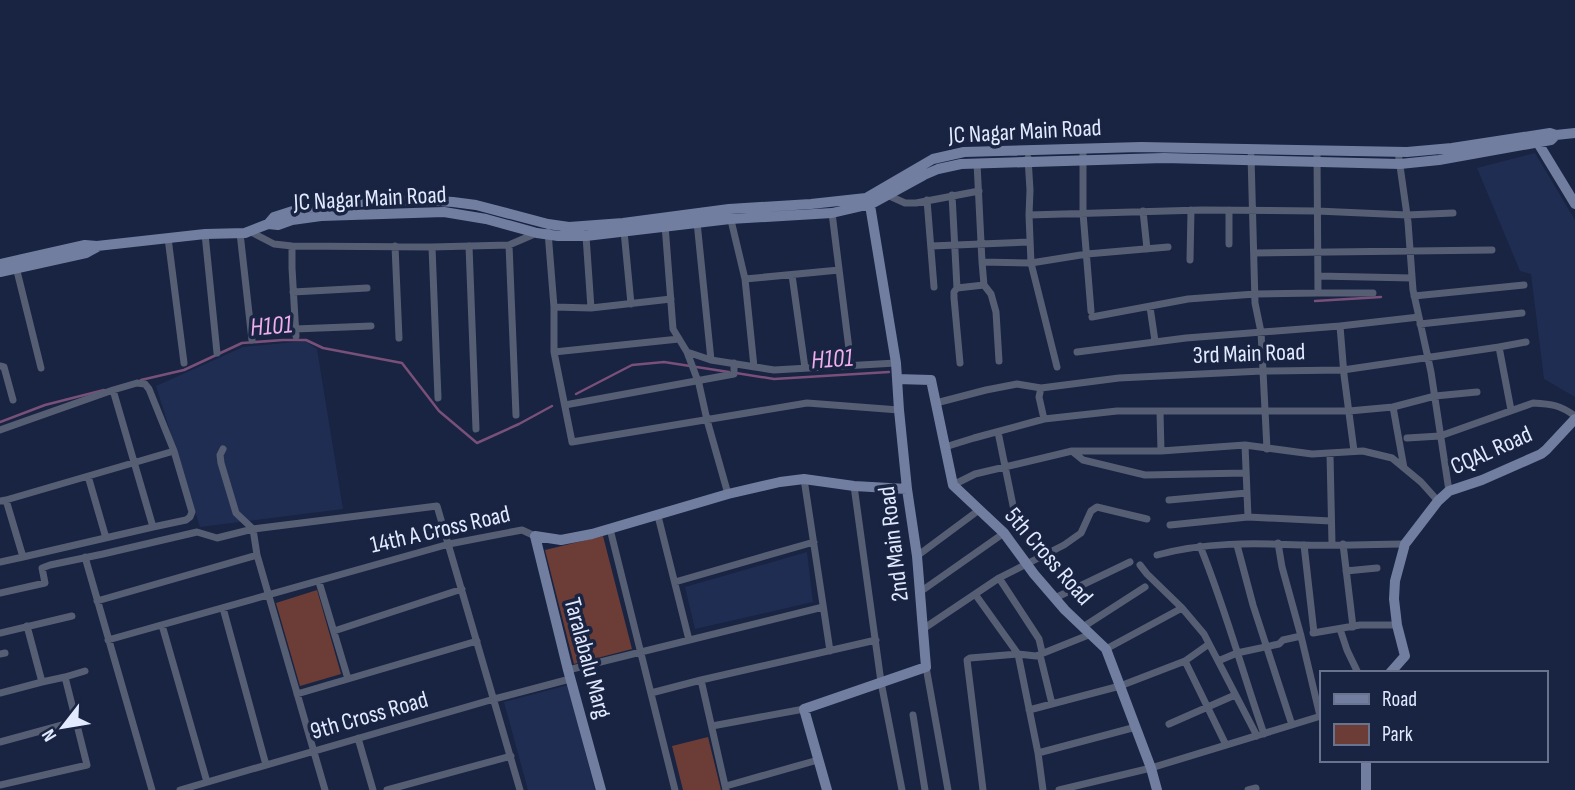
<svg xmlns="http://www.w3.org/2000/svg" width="1575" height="790" font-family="'Sofia Sans Condensed',sans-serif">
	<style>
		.built { fill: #202d52 }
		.green { fill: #6c3d37 }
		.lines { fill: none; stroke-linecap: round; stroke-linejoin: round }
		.stream { stroke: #795078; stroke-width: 2.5 }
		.street { stroke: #565e73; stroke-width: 7 }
		.secondary { stroke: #717ea0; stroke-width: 10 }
		.labels { text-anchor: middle; stroke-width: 7; stroke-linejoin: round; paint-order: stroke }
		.street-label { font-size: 24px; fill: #e1eafe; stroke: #192342 }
		.water-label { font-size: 26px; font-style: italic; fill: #efaeec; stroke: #192342 }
	</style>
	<rect width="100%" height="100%" fill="#192342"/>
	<path class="built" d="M1535,153L1575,220V397L1544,379L1531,274L1520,271L1477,168Z
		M305,341L317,349L343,509L200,527L156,386L243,347Z
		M807,552L813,602L695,629L685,587Z
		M568,685L595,790H528L504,702Z"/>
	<path class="green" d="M603,536L632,649L574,664L545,550Z
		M317,590L341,674L300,686L276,603Z
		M708,737L721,790H683L672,746Z"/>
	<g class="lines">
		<path class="stream" d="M1315,301L1381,297
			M736,373L774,379L889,372
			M141,380L184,370L242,343L283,340H306L323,348L402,363L439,411L477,443L519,424L552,406
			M576,394L632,365L664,362L729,372
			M0,422L45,405L104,390"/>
		<path class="street" d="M1083,148V213L1091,311
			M1398,152L1408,222L1413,290L1431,372L1449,491
			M1251,156L1255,303L1261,332L1267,449
			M1028,158L1030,190L1029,215L1031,263L1057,367
			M977,163L982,262L984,285L991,294L996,312L999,361
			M885,194L905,203H916L979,191
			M952,195L957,288L954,292V298L960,363
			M927,200L934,287
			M1143,211L1147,249
			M832,213L851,365
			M1029,215L1201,210L1317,211L1407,215L1453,213
			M730,216L745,279L754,367
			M697,222L711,360
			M665,225L673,329L687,352L711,360L774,370L896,363
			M249,231L274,244L292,246L432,247L509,245L537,233
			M624,231L631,304
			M548,232L554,307V352L572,442L807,403L899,410
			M240,233L252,340
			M205,234L217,353
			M586,236L591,308
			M168,238L184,363
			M1229,244V210
			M509,245L516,415
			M292,246V268L296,336
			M395,246L399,338
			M469,246L476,429
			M931,246L1030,242
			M432,247L438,398
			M1254,253L1492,250
			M1190,260L1191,210
			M982,262L1031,263L1087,254L1168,247
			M16,267L41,368
			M792,275L805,368
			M1318,276L1412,278
			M745,279L839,270
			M957,288L984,285
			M293,292L367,288
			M1318,293H1373
			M1414,296L1524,285
			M554,307L591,308L671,299
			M1150,307L1155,341
			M1092,317L1188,299L1255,294L1318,293L1317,151
			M1420,324L1522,313
			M295,329L371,326
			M1499,347L1526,342
			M554,352L679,339
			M687,352L699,384L707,420L728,494
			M1077,352L1186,338L1340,326
			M0,366L4,367L13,400
			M1041,388L1039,397L1044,419
			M113,390L137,383L145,384L149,389L174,451L192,512L190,517L186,520L153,527
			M936,403L986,390L1017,384L1041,388L1119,378L1262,371L1343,370L1499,347L1511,410
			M565,405L734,374V363
			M1393,407L1404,468
			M1160,411L1161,451
			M0,430L113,390L153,527L23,557
			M998,432L1017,525
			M1407,438L1440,436L1533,403C1552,404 1560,405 1575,416
			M1245,445L1248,517L1331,521
			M945,447L974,438L1044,419L1117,411H1349L1393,407L1435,396L1477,392
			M223,449L220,455L221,463L236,513L253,529L257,555L325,790
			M1354,451L1344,375L1340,326L1419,317
			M1073,452L1083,460L1145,475L1246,473
			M1330,454L1332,544
			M88,476L106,538
			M804,479L830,651
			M953,485L975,474L1072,451H1161L1245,445L1312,454L1363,451L1392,458L1421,482L1438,501
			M854,486L881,682L902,790
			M6,500L174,451
			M1169,500L1247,493
			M0,501L6,500L23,557L0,562
			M658,516L689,640
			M1170,525L1248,517
			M610,529L675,790
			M1278,543L1282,567L1301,636L1320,716
			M1343,544L1353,627
			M1237,545L1253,605L1292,725
			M1304,545L1314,633
			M1200,546C1225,607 1242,671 1264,734
			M1157,555C1204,542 1254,543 1302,545C1337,546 1371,544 1405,544
			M917,556L979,510
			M85,557L152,790
			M1140,565L1147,574L1182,608L1204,634L1257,736
			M1346,571L1377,568
			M999,578L1064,545L1081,533L1091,511L1097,507L1147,519
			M319,582L348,679
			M675,582L814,542
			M920,592L1004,533
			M0,593L45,583L42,568L50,565L103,554L197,532L217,538L253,529L437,506L520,790
			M975,594L1018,654L1038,753L1043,790
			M1055,598L1130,562
			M97,601L257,555
			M223,608L266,765
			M162,625L207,782
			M1083,627L1145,587
			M923,629L999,578L1039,639L1042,652L1040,655L1052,704
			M1340,629L1347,650L1358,673
			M334,631L462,589
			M0,633L72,616
			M1313,633L1360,625H1397
			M108,640L449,544L522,530L535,536
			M1106,649L1182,608
			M0,654L5,653
			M1185,661L1226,745
			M1218,661L1237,653L1279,644L1283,640L1301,636
			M926,667L948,790
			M568,670L823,607
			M65,677L85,671
			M701,680L726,790
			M0,693L42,682L27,626
			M651,693L701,680L876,640
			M297,694L477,641
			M1029,710L1120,686L1185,661L1209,644
			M913,715L925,790
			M1169,724L1235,695
			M712,726L804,709
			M358,738L373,790
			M0,742L77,721
			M1038,753L1136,727
			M0,785L87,765L65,677L42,682
			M726,786L818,760
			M180,790L494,699L570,679
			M387,790L511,756
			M983,790L967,660L970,658L1018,654L1036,656L1091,634
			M1059,790L1151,768L1321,716
			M1248,790L1256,788"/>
		<path class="secondary" d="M1535,138L1575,204
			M268,224L278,225L292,220L321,216L444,212L486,219L537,233L558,236H586L730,219L832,213L871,204L924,175L938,169L961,164L1164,158L1400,164L1439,160L1551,140L1556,135
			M0,264L85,245L97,246L205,234L245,233L268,224L274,217L299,209L330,204L360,202L425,200L453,202L476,205L548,224L569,227L623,223L729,209L811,204L866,198L933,159L964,152L1141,147L1407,152L1452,148L1550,133L1556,135L1575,133
			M0,272L86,253L97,247
			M897,379L931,380L953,485L1004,533L1034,574L1065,610L1106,649L1151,768L1157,790
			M1390,673L1405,656L1397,625L1394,599L1395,581L1405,544L1438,501L1449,491L1482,480L1541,454L1546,450L1575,419
			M601,790L568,670L535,536L561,540L592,534L728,494L780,482L804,479L854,486L907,489
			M827,790L804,709L926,667L917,556L907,489L899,410L896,363L869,199
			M1366,790V760"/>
	</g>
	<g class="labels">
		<g class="street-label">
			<text transform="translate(1025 131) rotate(-3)" y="8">JC Nagar Main Road</text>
			<text transform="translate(370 198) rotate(-3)" y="8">JC Nagar Main Road</text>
			<text transform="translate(1249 353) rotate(-2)" y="8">3rd Main Road</text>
			<text transform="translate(1491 450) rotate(-24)" y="8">CQAL Road</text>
			<text transform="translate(440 529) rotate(-13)" y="8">14th A Cross Road</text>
			<text transform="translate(893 544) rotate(-97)" y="8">2nd Main Road</text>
			<text transform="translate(1049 556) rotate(49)" y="8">5th Cross Road</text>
			<text transform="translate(588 658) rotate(75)" y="8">Taralabalu Marg</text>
			<text transform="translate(369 715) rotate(-16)" y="8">9th Cross Road</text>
		</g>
		<g class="water-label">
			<text transform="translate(271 325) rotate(-5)" y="9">H101</text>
			<text transform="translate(832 358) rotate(-4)" y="9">H101</text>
		</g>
	</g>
	<rect x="1320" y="671" width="228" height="91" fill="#192342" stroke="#69738d" stroke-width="2"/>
	<rect x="1334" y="694" width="35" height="10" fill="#717ea0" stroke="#69738d" stroke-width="2"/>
	<text x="1382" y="706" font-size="21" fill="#e1eafe">Road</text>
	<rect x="1334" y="724" width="35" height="21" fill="#6c3d37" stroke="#69738d" stroke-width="2"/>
	<text x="1382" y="741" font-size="21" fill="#e1eafe">Park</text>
	<g transform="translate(63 727) rotate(239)" stroke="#192342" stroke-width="5" paint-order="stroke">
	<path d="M0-5L12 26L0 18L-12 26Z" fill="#e1eafe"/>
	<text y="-10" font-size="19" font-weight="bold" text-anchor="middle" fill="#e1eafe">N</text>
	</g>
</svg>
